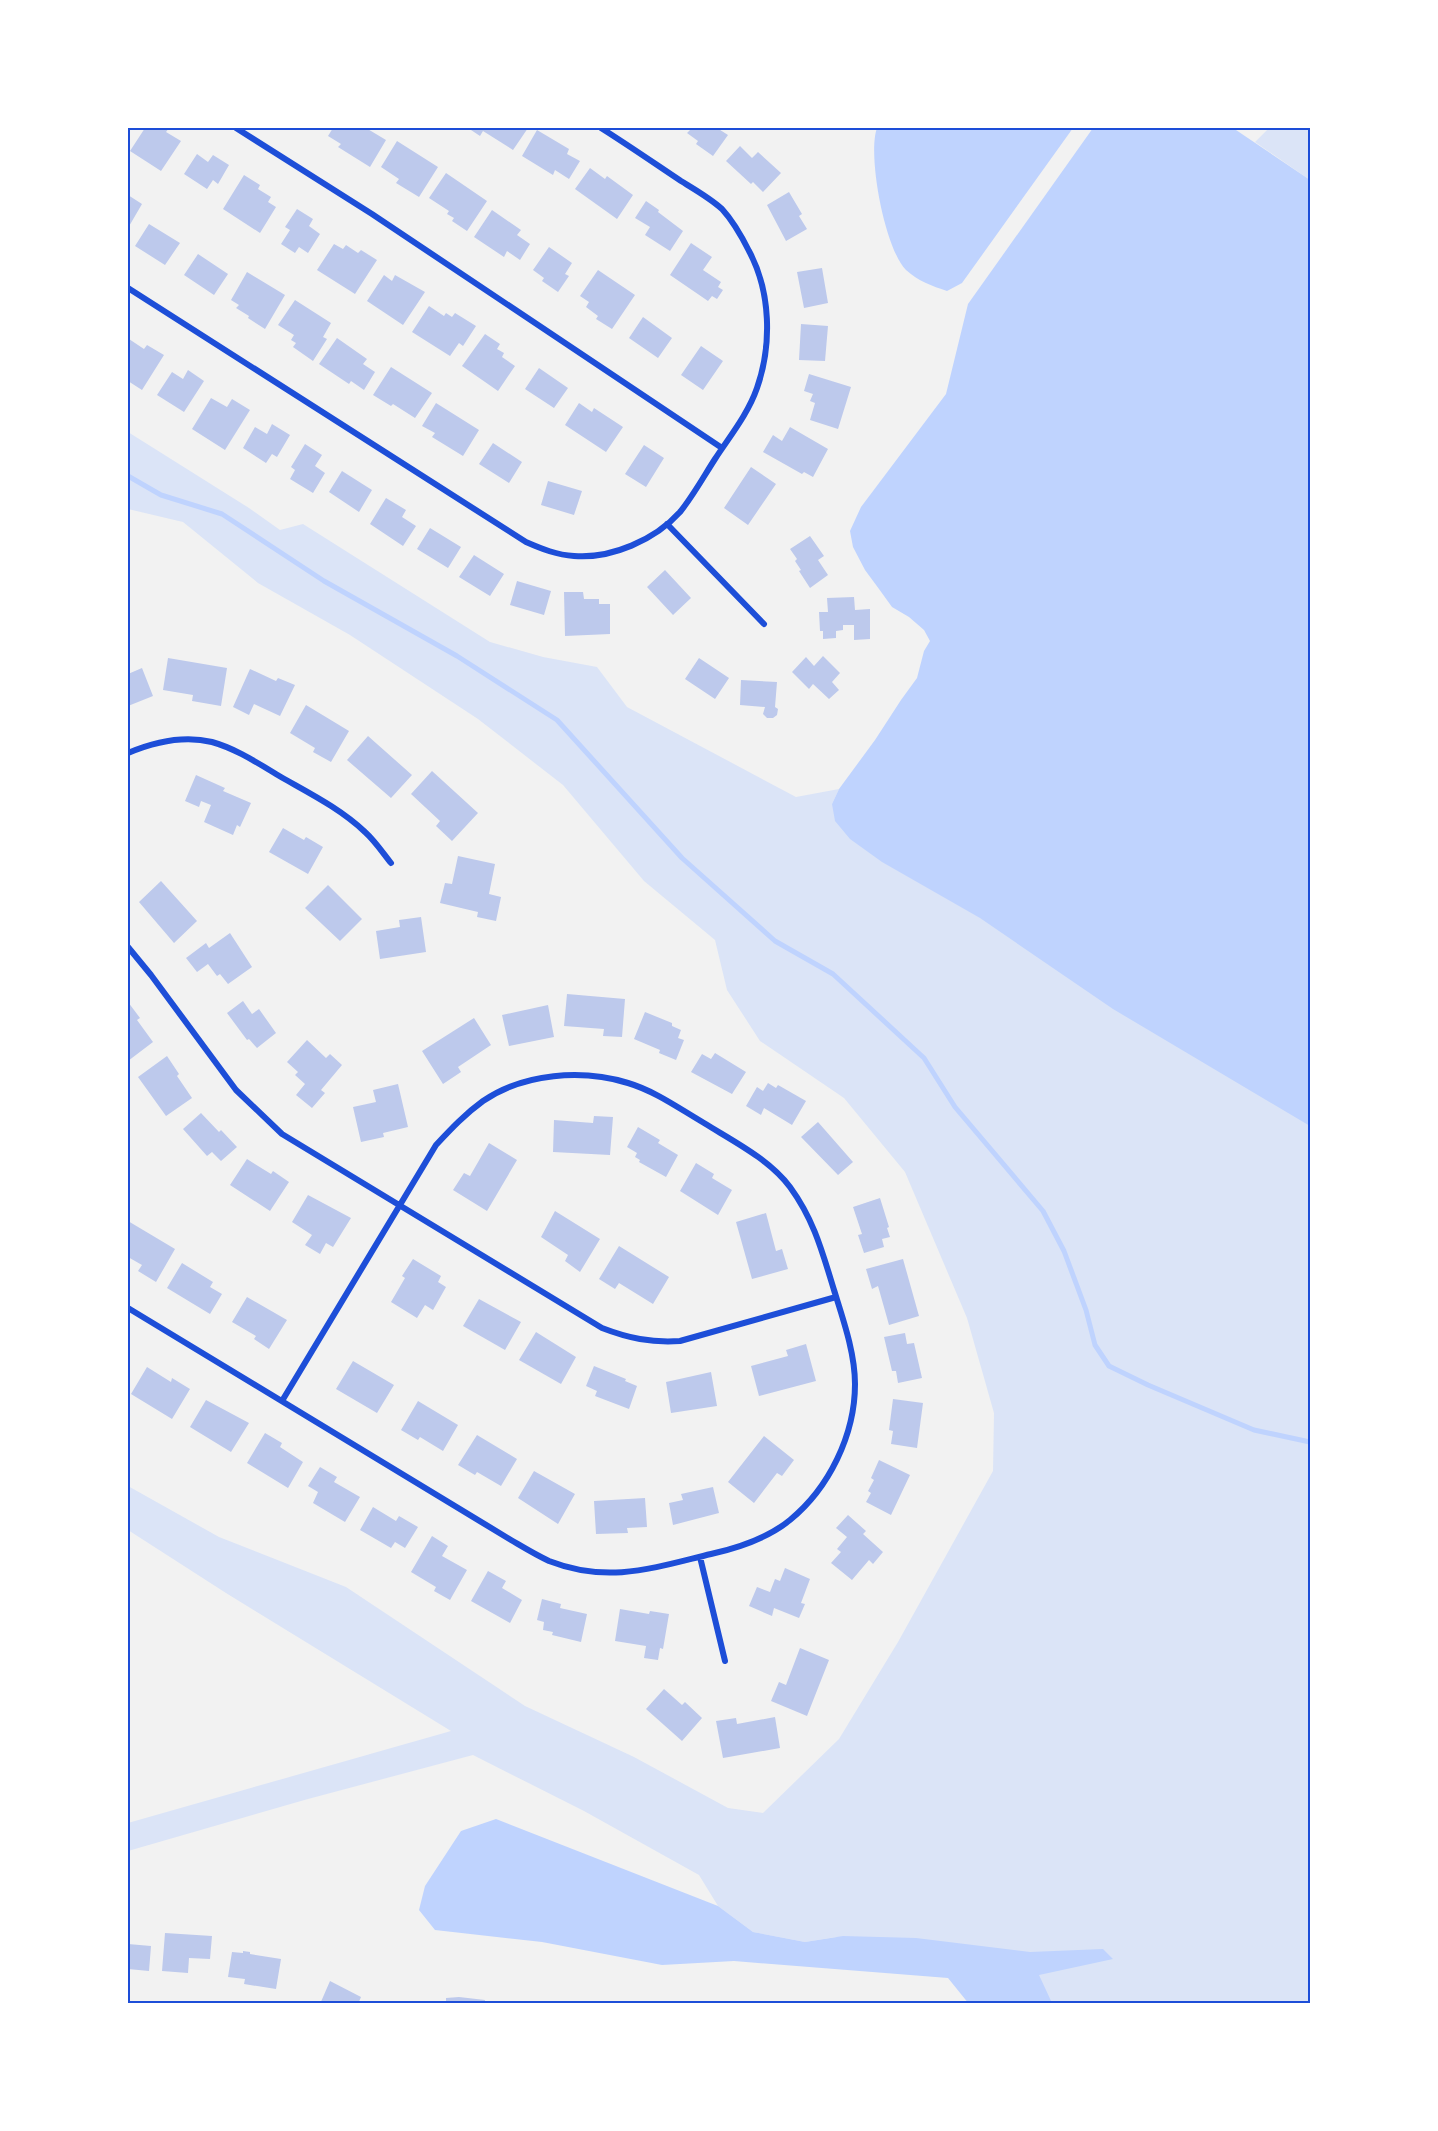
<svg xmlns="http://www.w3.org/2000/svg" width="1438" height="2131" font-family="Rubik,sans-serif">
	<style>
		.green { fill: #dbe4f7 }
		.water { fill: #bfd3fe }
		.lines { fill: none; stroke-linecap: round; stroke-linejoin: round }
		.stream { stroke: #bfd3fe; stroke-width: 5 }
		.building { fill: #bdc9ec }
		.minor { stroke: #1d4ed8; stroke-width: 6 }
		.neatline { fill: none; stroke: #1d4ed8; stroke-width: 2 }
	</style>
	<rect width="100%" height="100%" fill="#f2f2f2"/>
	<path class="green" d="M1269,128H1310V180L1255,142Z
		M128,432L249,508L280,530L303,524L490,642L543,657L597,667L627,707L796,797L839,789L832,804L1310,1074V2003H1035L836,1937L805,1942L753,1932L718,1906L699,1875L584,1811L473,1755L308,1799L128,1851V1823L451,1731L226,1593L128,1530V1486L219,1537L346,1587L525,1706L634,1757L728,1808L763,1813L839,1739L898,1642L993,1471L994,1413L967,1318L905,1172L844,1098L760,1041L727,990L715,940L644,881L563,785L478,719L350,635L258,583L183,522L128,509Z"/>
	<path class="water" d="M877,128H1073L962,283L947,291C932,286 918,281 906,270C885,249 867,155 877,128Z
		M1093,128H1233L1310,180V1126L1113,1009L980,918L882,862L850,839L835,821L832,804L839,789L875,740L901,700L917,678L924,651L930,641L924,630L909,617L892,607L879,589L865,570L853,547L850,531L861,507L946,394L968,304Z
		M496,1819L718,1906L753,1932L805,1942L843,1936L916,1938L1030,1952L1103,1949L1113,1959L1039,1975L1052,2003L969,2004L948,1978L734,1961L662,1965L542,1942L435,1930L419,1910L425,1886L461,1831Z"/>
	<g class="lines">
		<path class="stream" d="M128,476L161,495L222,514L324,581L457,656L557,720L682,858L775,941L833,974L924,1058L955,1107L1043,1211L1064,1251L1086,1310L1095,1345L1109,1366L1148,1385L1254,1430L1310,1442"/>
	</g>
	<path class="building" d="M145,128H169L166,132L181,141L161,171L130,151Z
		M333,128H366L386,140L370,167L338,147L341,144L328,136Z
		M468,128H528L513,150L483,131L480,136Z
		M687,128H717L728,135L713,156L696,144L698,141L687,133L690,130Z
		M537,130L569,149L567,154L580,161L569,179L555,170L553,175L522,156Z
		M397,141L438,167L419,197L396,183L399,179L381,167Z
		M740,146L752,158L758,152L781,173L763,192L753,182L751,184L726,161Z
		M197,154L208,162L213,155L229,165L218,184L213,180L207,189L184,174Z
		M590,168L605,179L607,176L633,195L617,219L575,189Z
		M446,173L487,201L467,231L452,221L454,218L447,214L449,211L429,198Z
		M244,175L260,185L258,189L271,197L268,202L276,207L260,233L223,209Z
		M789,192L802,214L799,216L807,229L786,241L767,205Z
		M128,195L142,204L128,228Z
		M646,201L659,210L658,212L683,231L670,251L645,235L650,227L635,218Z
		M297,209L313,219L309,226L320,234L308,253L299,247L295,253L281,244L290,230L285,227Z
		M492,210L521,230L517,235L530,244L520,260L507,251L504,257L474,237Z
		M149,224L180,243L165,265L135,246Z
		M691,243L712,257L703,270L721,282L718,287L723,290L717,299L712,296L708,301L670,275Z
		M334,244L343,249L346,245L358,253L361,250L377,260L355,294L317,270Z
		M549,247L572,263L565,274L569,276L558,292L542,281L544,278L533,270Z
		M198,254L228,274L214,295L184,275Z
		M822,268L828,303L804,308L797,272Z
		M598,270L635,295L612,329L596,319L598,316L586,307L589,302L580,296Z
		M247,272L285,295L265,329L248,318L249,316L236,308L239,305L231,300Z
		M384,275L392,281L395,275L425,292L403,325L367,301Z
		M295,300L331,323L323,337L327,339L313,361L293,347L296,343L291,340L294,335L278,325Z
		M429,306L444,316L446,313L452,317L455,313L476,326L463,346L459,343L450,356L412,332Z
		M643,317L672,338L658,358L629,338Z
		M801,324L828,326L825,361L799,360Z
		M485,334L500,344L497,349L504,353L502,357L515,366L498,391L462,366Z
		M337,338L367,359L363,364L375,372L364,390L351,381L349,384L319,364Z
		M129,339L144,349L147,345L164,355L142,390L128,381Z
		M701,346L723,361L703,390L681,375Z
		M391,367L432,393L415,418L393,404L391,406L373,395Z
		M539,368L568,388L554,408L525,389Z
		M188,370L204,381L184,412L157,395L172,372L183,379Z
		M809,374L851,387L838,429L810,420L815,403L810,401L813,394L804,391Z
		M211,398L227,407L232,399L250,410L225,450L192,429Z
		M436,403L479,430L463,456L432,437L435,433L422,426Z
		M579,403L592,412L594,408L623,427L606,452L565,425Z
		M272,424L290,435L277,457L272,454L266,463L243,448L255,427L267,434Z
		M790,427L828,449L813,477L804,472L802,474L763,452L773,435L782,441Z
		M493,443L522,462L509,483L479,464Z
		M305,444L322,455L315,466L325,473L313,493L290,479L295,470L291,467Z
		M644,445L664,458L646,487L625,474Z
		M751,467L776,484L748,525L724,508Z
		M342,471L372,490L359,512L329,492Z
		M548,481L582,491L574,515L541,505Z
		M386,498L406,510L402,517L416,526L403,546L370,524Z
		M430,528L461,547L448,568L417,549Z
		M810,536L824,556L818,560L828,575L810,588L799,571L801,570L795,561L797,559L790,549Z
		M474,555L504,574L490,596L459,577Z
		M665,570L691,598L673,615L647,587Z
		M517,581L551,591L544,615L510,605Z
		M564,592H583L584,599H599V604H610V634L565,636Z
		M854,597L855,610L870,609V639L854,640V625H843V630L836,631V638L823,639V631H820L819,612H828L827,598Z
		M823,656L840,673L832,682L839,690L829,699L813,684L809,689L792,672L806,657L814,666Z
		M168,658L227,668L221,706L192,701L193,695L163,690Z
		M699,658L729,678L715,699L685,679Z
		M142,668L153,696L128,706V674Z
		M250,669L276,681L278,678L295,685L280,716L254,704L249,715L233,707Z
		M741,680L777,682L775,707L778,709L777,715L773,718H767L763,714L765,707L740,705Z
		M306,705L349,731L331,762L313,752L315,748L290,733Z
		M368,736L412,775L391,798L347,760Z
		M432,771L478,813L452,841L436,826L440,821L411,794Z
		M196,775L225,788L223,791L251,803L240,827L237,825L233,835L204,822L211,805L201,801L199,807L185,801Z
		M283,828L304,840L306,837L323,847L308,874L269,852Z
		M458,856L495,864L489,894L501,897L496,921L477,917L478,912L440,903L445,883L452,884Z
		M161,881L197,921L174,943L139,902Z
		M328,885L362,919L340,941L305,908Z
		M421,917L426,952L380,959L376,931L400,927L399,920Z
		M230,933L252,967L228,984L220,974L217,976L208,964L197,972L186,958L206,943L209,948Z
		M567,994L625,999L622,1037L603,1036L604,1029L564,1026Z
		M243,1001L252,1014L259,1009L276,1033L257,1048L249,1039L247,1040L227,1013Z
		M128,1002L140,1018L137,1020L153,1042L128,1061Z
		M548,1005L554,1037L509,1046L502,1015Z
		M645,1012L672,1023V1026L681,1030L678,1038L684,1040L676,1060L659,1053L660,1050L634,1039Z
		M474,1018L491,1045L458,1067L461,1072L443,1084L422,1051Z
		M307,1040L326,1058L330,1054L342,1065L321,1090L325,1093L312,1108L296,1095L305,1084L295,1075L298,1072L287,1062Z
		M715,1053L746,1072L732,1094L691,1072L702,1054L711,1059Z
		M167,1056L179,1074L177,1076L192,1098L166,1116L138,1077Z
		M768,1083L776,1088L778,1085L806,1101L792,1125L764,1108L761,1115L746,1106L757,1087L763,1091Z
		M398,1084L408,1127L383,1133L384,1137L361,1142L353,1107L376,1102L373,1090Z
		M201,1113L219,1132L221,1130L237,1147L221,1161L212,1152L207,1156L183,1129Z
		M594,1116L613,1117L610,1155L553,1152L554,1120L593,1123Z
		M818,1122L853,1162L838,1175L801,1137Z
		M638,1127L660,1140L658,1143L678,1155L666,1177L639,1162L640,1160L635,1157L637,1153L627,1147Z
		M489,1143L517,1160L487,1211L453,1190L464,1173L470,1176Z
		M247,1159L271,1174L273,1171L289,1182L270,1211L230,1185Z
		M696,1163L714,1174L712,1178L732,1190L718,1215L680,1191Z
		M308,1195L351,1218L333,1247L326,1243L320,1254L305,1245L312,1235L292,1222Z
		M880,1198L889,1227L887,1228L890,1237L882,1239L884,1247L864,1253L858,1235L862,1234L853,1207Z
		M555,1211L600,1239L580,1272L565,1261L568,1255L541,1237Z
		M766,1213L776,1251L782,1249L788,1269L752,1279L736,1222Z
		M128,1221L175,1249L156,1282L138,1271L142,1265L128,1257Z
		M619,1246L669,1277L653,1304L619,1283L615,1289L599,1279Z
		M413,1259L441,1276L438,1282L446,1287L433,1310L425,1305L417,1318L391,1302L405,1278L402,1276Z
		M903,1259L919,1316L889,1325L878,1286L872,1289L866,1269Z
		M182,1263L213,1282L210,1287L222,1294L210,1314L167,1288Z
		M247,1297L287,1320L269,1349L254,1339L256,1336L232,1322Z
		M479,1299L521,1322L505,1350L463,1326Z
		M536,1332L576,1357L561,1384L519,1360Z
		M905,1333L907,1344L914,1343L922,1378L898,1383L896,1371H892L884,1337Z
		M806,1344L816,1381L759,1396L751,1366L788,1356L786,1350Z
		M353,1361L394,1385L377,1413L336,1389Z
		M594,1366L626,1379L625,1381L637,1386L629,1409L595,1396L597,1391L586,1386Z
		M147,1367L171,1382L172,1378L190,1389L172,1419L131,1394Z
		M711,1372L717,1406L671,1413L666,1382Z
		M893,1399L923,1403L917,1448L891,1444L893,1431L889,1430Z
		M206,1400L249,1423L231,1452L190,1427Z
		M418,1401L458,1425L443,1451L420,1437L418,1440L401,1430Z
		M265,1433L282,1443L280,1447L303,1462L288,1488L247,1463Z
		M477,1435L517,1459L501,1486L477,1472L475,1475L458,1465Z
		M764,1436L794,1460L782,1476L777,1473L754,1503L728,1482Z
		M879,1460L910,1475L891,1515L866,1502L871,1493L868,1491L874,1480L871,1478Z
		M320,1467L337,1477L334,1482L360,1497L345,1522L313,1503L318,1492L308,1486Z
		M534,1471L575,1494L558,1524L518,1498Z
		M713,1487L719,1513L673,1525L669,1503L683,1500L681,1494Z
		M645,1498L647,1527L627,1528L628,1533L596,1534L594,1501Z
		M373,1507L396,1521L399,1516L418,1527L405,1548L395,1542L391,1548L360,1530Z
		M848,1515L866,1531L863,1534L883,1552L873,1564L869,1560L852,1580L831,1563L841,1552L837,1549L847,1537L836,1528Z
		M432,1536L448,1546L442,1556L467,1570L450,1600L434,1591L436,1587L411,1572Z
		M785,1568L810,1579L801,1603L805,1604L799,1618L774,1608L772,1616L749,1606L757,1587L770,1592L775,1579L780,1581Z
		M488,1571L506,1581L502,1588L522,1600L510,1623L471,1601Z
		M542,1599L561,1604L560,1608L587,1614L581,1642L552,1635L553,1632L543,1630L544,1622L537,1620Z
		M620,1609L649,1614L650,1611L669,1614L663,1649L660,1648L658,1660L644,1658L646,1646L615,1641Z
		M800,1648L829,1660L807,1716L771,1701L779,1682L786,1685Z
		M664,1689L682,1705L685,1702L702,1718L682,1741L646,1709Z
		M775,1717L780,1748L723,1758L716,1721L736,1718L737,1724Z
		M165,1933L212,1936L210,1959L189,1958L188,1973L162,1971Z
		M128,1944L151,1946L149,1971L128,1969Z
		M243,1951L250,1952V1954L281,1959L276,1989L244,1984L245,1979L228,1977L232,1952L243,1953Z
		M330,1981L361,1997L358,2004H320Z
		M459,1997L485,2000V2004H446V1998Z"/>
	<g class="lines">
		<path class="minor" d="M236,128L372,214L722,448
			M128,288L526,542C542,549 557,555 574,556C611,559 655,540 680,512C693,496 704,476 715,459C730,436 748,414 757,388C772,345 771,292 749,251C742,237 733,221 722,209C710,198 694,189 681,181C654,163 628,145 601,128
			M667,524L764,624
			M128,753C154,742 183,735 212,742C237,749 259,764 281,777C309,793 341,809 365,832C375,841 383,853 391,863
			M128,947L151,975L236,1090L282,1134L602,1328C628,1338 651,1343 680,1341L836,1297
			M128,1308L511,1540C523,1547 536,1555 549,1561C608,1584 653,1568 711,1554C738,1548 768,1538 790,1520C829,1488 855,1435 855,1384C855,1353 843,1319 834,1290C822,1251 814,1220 790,1187C769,1159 733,1141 704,1123C680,1109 655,1091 628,1083C582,1069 524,1073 483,1101C465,1114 451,1129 436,1145L282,1401
			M700,1557L725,1661"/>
	</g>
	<rect width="1438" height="2131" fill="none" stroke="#ffffff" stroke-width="258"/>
	<rect x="129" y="129" width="1180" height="1873" class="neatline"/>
</svg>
